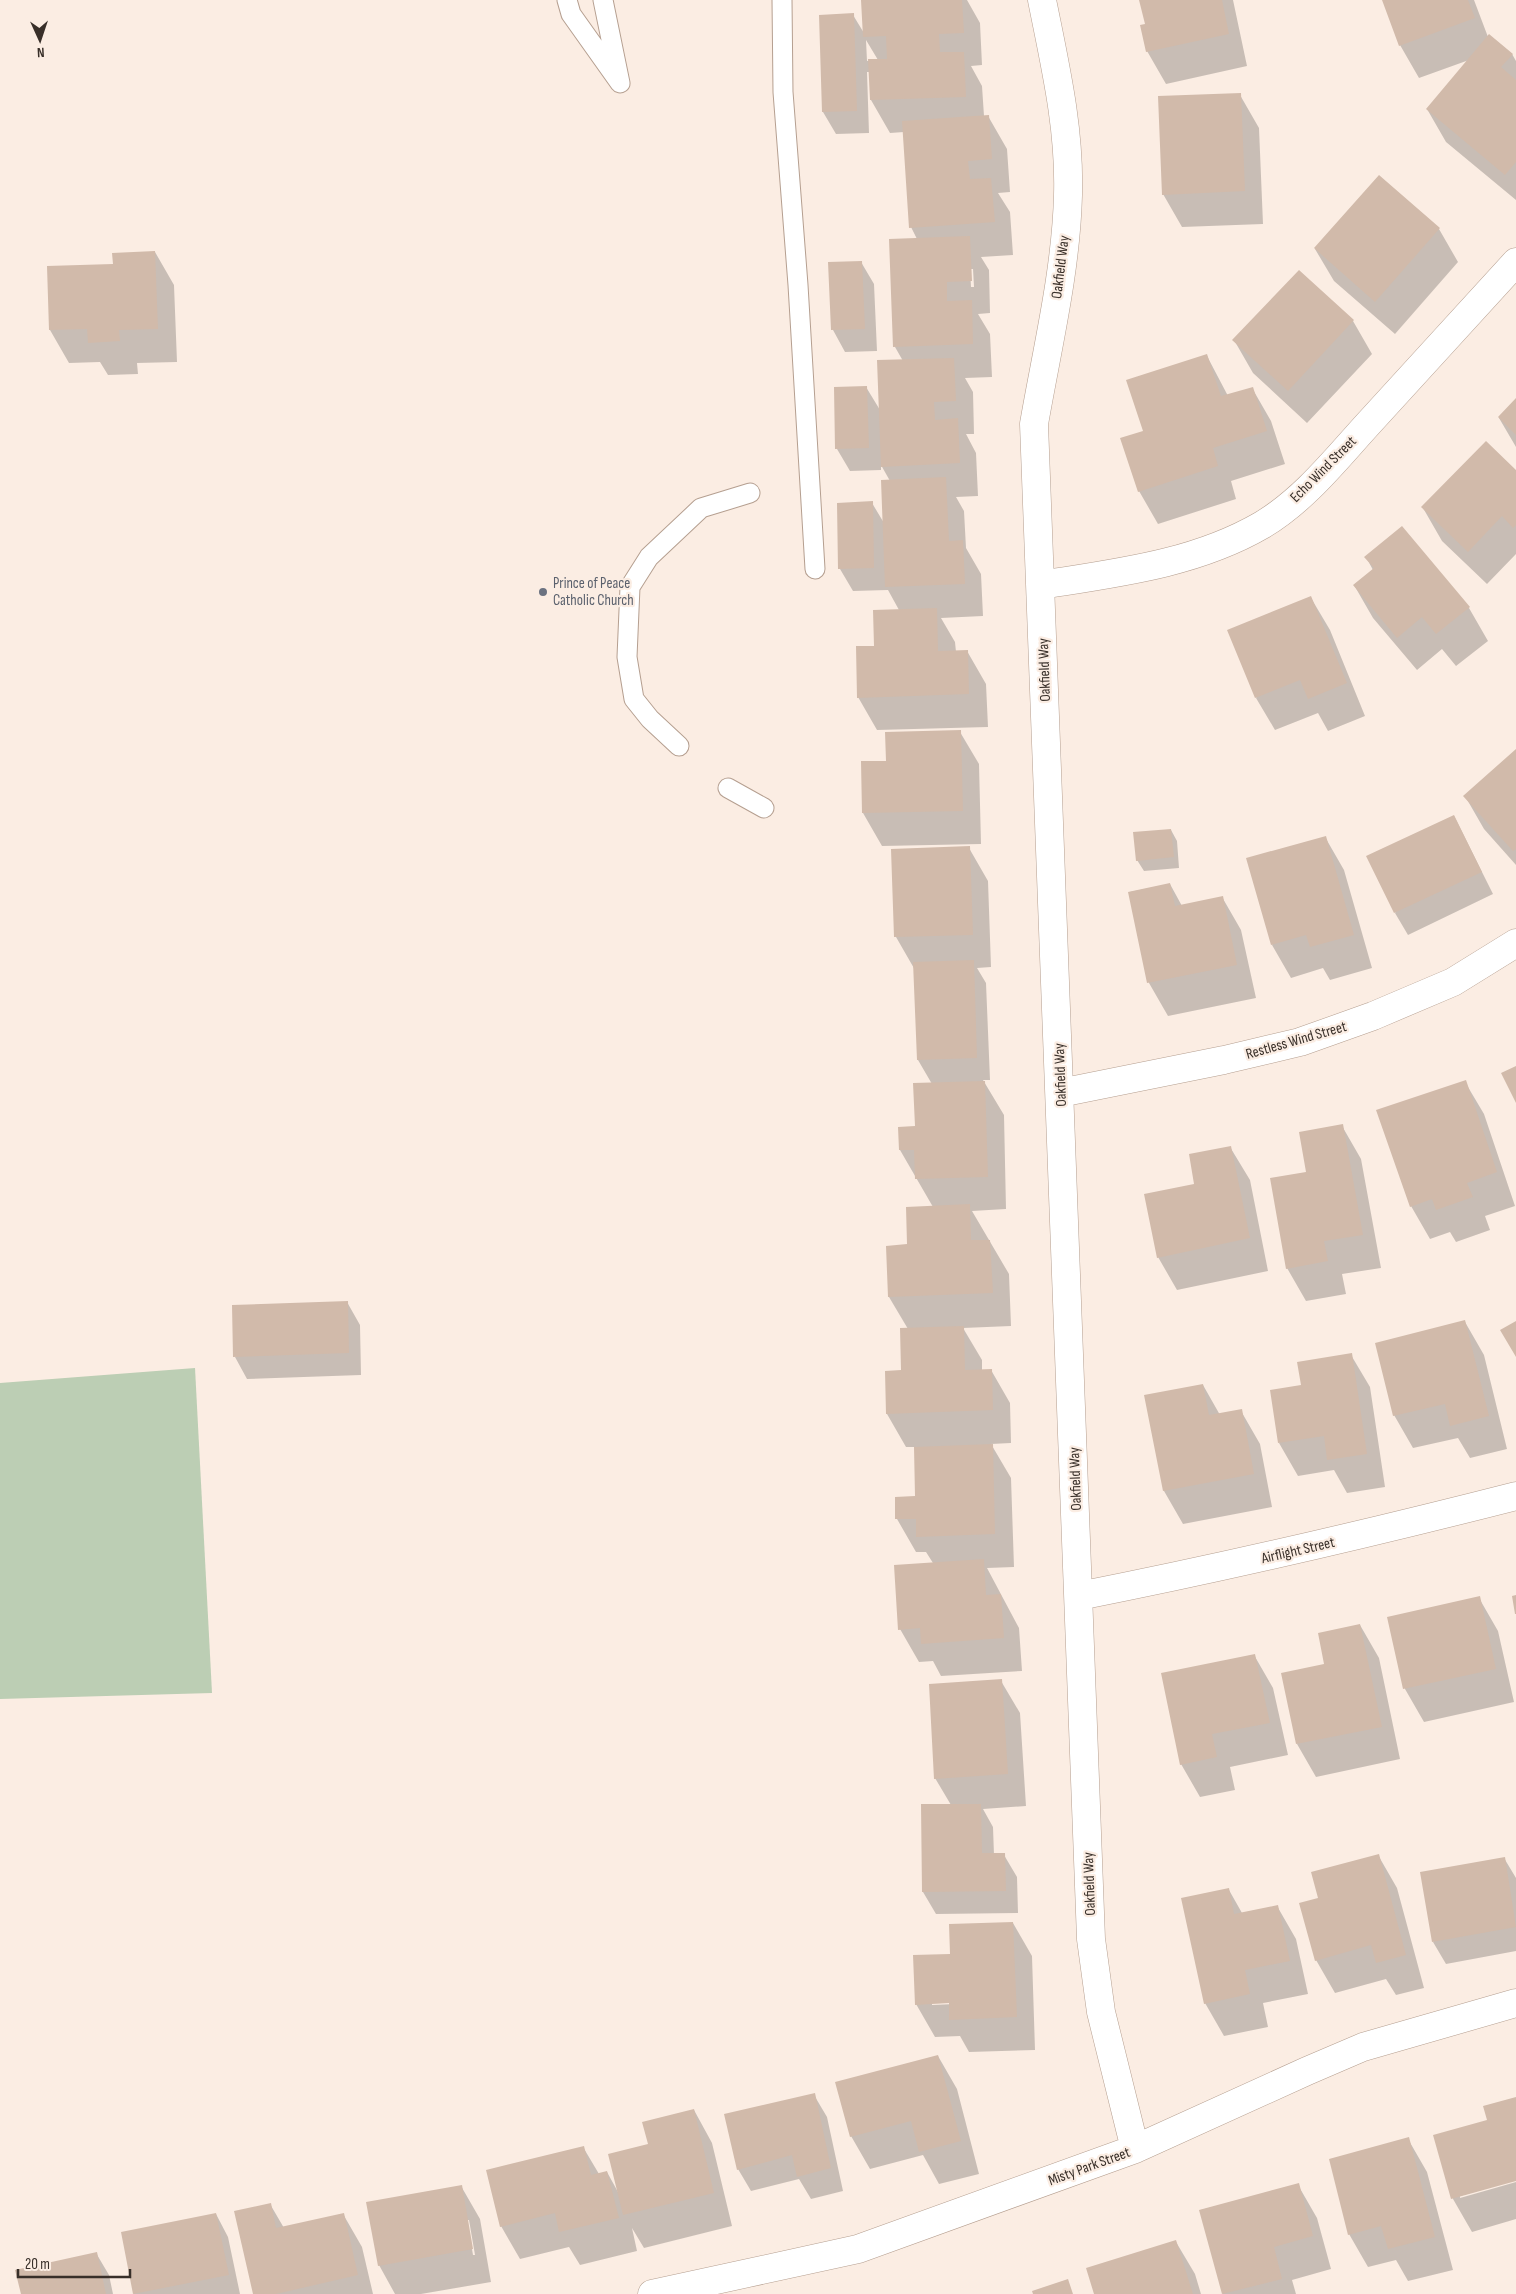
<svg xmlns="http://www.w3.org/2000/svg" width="1516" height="2294" font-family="'Sofia Sans Condensed',sans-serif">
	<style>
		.green { fill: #bcceb4 }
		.shadow { fill: #0003; fill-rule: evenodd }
		.building { fill: #d1baaa }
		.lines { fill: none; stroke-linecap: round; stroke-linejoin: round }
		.lane-casing { stroke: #b59f90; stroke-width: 21 }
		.street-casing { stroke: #b59f90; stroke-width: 29 }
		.lane { stroke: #fff; stroke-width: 19 }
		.street { stroke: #fff; stroke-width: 28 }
		.worship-dot { fill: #6b7280; stroke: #fbede3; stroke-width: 2 }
		.labels { text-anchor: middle; stroke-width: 4.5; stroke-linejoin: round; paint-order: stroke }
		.street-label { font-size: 15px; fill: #382f29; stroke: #fbede3 }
		.worship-label { font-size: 15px; fill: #5b616d; stroke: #fbede3; text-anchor: start }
	</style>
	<rect width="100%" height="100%" fill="#fbede3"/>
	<path class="green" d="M195,1368L212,1693L0,1699V1383Z"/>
	<path class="shadow" d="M863,0H967L980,23L982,65L971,66L982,86L984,116H988L1007,149L1010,192L998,193L1010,212L1013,255L981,257L989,270L990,313L978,314L990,334L992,377L965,378L973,392L974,434H966L976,453L978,496L956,497L964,511L966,548L981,574L983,616L941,618L955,642L956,652L967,651L986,684L988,727L877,730L858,697L875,647L899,610L888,590L853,591L840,569L872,503L884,523L890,481L881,465V470L850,471L837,449L866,387L880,410L903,361L895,347L917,239L911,227L904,132L890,133L871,100L870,72H867L869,133L836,134L823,112L853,15L864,33ZM866,40L878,60L867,61ZM970,269H973L974,287H971Z
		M1141,0H1233L1247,66L1166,84L1147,51L1146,25Z
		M1383,0H1474L1488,37L1512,54L1516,61V200L1446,142L1427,109L1469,60L1419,78L1400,45Z
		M1240,95L1259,128L1263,224L1182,227L1163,194Z
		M1379,176L1439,229L1458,262L1395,334L1334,281L1315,249Z
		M155,252L174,285L177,362L137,363L138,374L108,375L100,362L69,363L50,330L114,265Z
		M861,262L874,284L877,351L845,352L833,330L829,263Z
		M1299,271L1353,321L1372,354L1307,423L1253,373L1234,340Z
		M1207,356L1228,396L1252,388L1271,421L1285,464L1231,481L1236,499L1158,524L1139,491L1145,432Z
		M1516,400V447L1499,418Z
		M1516,472V554L1487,584L1442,541L1423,508Z
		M1366,557L1469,608L1488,641L1456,666L1442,649L1417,670L1373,618L1354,585L1373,570Z
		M1311,598L1330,630L1365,716L1328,731L1318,713L1275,730L1256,698Z
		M960,732L979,764L981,844L882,846L863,813Z
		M1516,750V865L1484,829L1465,796Z
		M1454,816L1493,894L1408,935L1395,913Z
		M1171,830L1177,841L1179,868L1144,871L1137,860Z
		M1325,837L1344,870L1372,968L1330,980L1323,968L1291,978L1272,945Z
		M969,848L988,881L991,967L977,968L986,983L990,1080H983L1004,1115L1006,1209L972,1211L1009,1274L1011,1326L963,1328L982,1360V1370H991L1010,1403L1011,1443L991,1444L1011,1478L1014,1567L987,1568L1019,1628L1022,1671L941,1676L933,1661L919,1662L900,1629L933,1563L926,1552H916L897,1519L917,1498L915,1447H906L887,1414L886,1372L902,1371L908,1329L889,1297L908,1246L933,1207L900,1150L916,1127L932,1084L918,1060L915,970L896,937L893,850Z
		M1170,884L1182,906L1222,897L1241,930L1256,998L1168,1016L1149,983L1130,892Z
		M1465,1082L1484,1114L1515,1206L1485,1216L1490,1230L1456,1242L1450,1232L1430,1239L1411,1206Z
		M1342,1126L1361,1159L1381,1268L1342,1274L1346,1294L1306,1301L1287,1268L1308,1173Z
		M1230,1147L1250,1180L1268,1271L1177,1290L1158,1257L1196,1185Z
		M347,1302L360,1325L361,1375L247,1379L235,1357Z
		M1465,1322L1484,1355L1507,1449L1470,1458L1458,1438L1413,1448L1394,1415Z
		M1351,1355L1370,1387L1385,1487L1347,1493L1334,1470L1298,1476L1279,1443Z
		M1203,1385L1220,1415L1241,1411L1260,1444L1272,1507L1183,1524L1164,1491L1146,1396Z
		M1479,1598L1498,1631L1514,1702L1424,1722L1405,1689L1389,1618Z
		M1360,1625L1379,1658L1400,1759L1316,1777L1297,1744L1326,1665Z
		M1254,1655L1273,1688L1288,1755L1230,1767L1235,1790L1200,1797L1181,1764Z
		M1001,1681L1020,1713L1026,1806L983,1809L993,1827L994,1855H1004L1017,1877L1018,1913L936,1914L923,1892L951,1805L935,1778Z
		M1378,1855L1397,1888L1424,1988L1396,1995L1386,1979L1335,1993L1316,1960L1320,1899Z
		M1504,1858L1516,1878V1951L1446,1964L1433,1942Z
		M1229,1890L1242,1913L1277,1906L1296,1939L1308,1994L1263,2003L1268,2027L1224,2036L1205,2003Z
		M1013,1923L1032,1956L1035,2050L969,2052L960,2036L935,2037L916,2004L951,1955ZM955,2002V2004L932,2005V2003Z
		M938,2056L957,2089L979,2174L939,2184L923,2155L870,2169L851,2136Z
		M814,2095L827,2117L843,2191L811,2199L799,2179L751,2191L738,2169Z
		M1516,2098V2180L1460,2196V2198L1516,2182V2219L1472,2232L1453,2199L1435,2136L1488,2121Z
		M694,2110L712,2143L732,2226L644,2248L632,2228L637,2251L580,2265L569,2247L520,2259L501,2226L583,2147L599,2174L607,2172L618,2192L649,2145Z
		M1408,2139L1427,2172L1453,2270L1408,2281L1396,2260L1368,2267L1349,2234Z
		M1298,2185L1317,2218L1331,2269L1292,2280L1296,2294H1223L1201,2210Z
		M461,2186L480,2219L491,2282L421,2294H395L379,2265ZM467,2220H469L475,2255H473Z
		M270,2204L284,2228L343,2214L362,2247L373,2294H254Z
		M216,2214L228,2237L240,2294H134L122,2233Z
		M1176,2242L1195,2274L1201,2294H1095Z
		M96,2253L109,2275L113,2294H22Z"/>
	<path class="building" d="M861,0H962L964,33L939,34L940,52H964L966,97L870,100L868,59H887L886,36L863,37Z
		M1139,0H1222L1229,34L1146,52L1140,25L1145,24Z
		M1382,0H1468L1475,18L1399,46Z
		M854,13L857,111L822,112L819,15Z
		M1489,34L1513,54L1501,67L1516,80V162L1505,175L1426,109Z
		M1241,93L1245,191L1162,195L1158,96Z
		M989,115L992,159L968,161L970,179L991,178L995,222L909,228L902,121Z
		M1379,175L1440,228L1375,302L1314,248Z
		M970,236L972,281L947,282V301L972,300L973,344L893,347L889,239Z
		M155,251L158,329L119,330L120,341L88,343L87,329L49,330L47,266L113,264L112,253Z
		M862,261L865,329L831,330L828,262Z
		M1299,270L1354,320L1288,391L1232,340Z
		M1207,354L1221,396L1253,387L1267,431L1213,448L1218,466L1138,492L1120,438L1143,431L1126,380Z
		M954,358L956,401L934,402L935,420L958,418L960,463L881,467L877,360Z
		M867,386L869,448L835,449L834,387Z
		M1516,398V435L1498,417Z
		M1486,441L1516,470V525L1513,528L1502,516L1468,552L1421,507Z
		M946,477L949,541L963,540L965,584L885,587L881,480Z
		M873,501L874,568L838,569L837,503Z
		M1402,526L1470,607L1436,634L1422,617L1397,638L1353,585L1374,568L1364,557Z
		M1311,596L1347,683L1308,699L1300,680L1255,698L1227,630Z
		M937,608L938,651L968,650L969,694L857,698L856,646H874L873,610Z
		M961,730L963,811L862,813L861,761H886L885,732Z
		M1516,749V849L1513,851L1463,796Z
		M1454,815L1482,872L1394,913L1366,856Z
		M1171,829L1174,857L1136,861L1133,832Z
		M1326,836L1354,935L1310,947L1306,935L1271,945L1246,858Z
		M970,846L973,935L894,937L891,849Z
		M1170,883L1175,906L1223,896L1237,965L1147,983L1128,892Z
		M974,960L977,1058L917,1060L913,962Z
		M1516,1066V1103L1501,1073Z
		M1466,1080L1497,1172L1467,1183L1473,1197L1436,1210L1432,1199L1410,1207L1376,1110Z
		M985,1081L988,1177L915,1179L914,1150H899L898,1127L915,1126L913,1083Z
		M1343,1124L1363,1235L1324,1241L1328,1261L1286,1269L1270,1178L1306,1172L1299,1132Z
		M1231,1146L1250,1238L1157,1258L1144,1194L1194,1184L1189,1154Z
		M970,1204L971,1240H990L993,1293L888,1297L886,1246L907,1244L906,1207Z
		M348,1301L349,1353L233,1357L232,1305Z
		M1465,1320L1489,1416L1450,1426L1445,1404L1393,1416L1375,1343Z
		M1516,1321V1357L1500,1330Z
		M964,1326L965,1370L992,1369L993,1410L886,1414L885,1371L901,1370L900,1328Z
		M1352,1353L1367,1454L1327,1460L1324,1436L1278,1443L1270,1390L1301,1385L1297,1362Z
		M1203,1384L1209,1415L1242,1409L1254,1474L1163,1491L1144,1395Z
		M993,1444L995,1534L916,1537V1519H895V1497L915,1496L914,1447Z
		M984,1559L986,1595L1001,1594L1004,1638L921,1644L920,1628L898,1630L894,1565Z
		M1516,1595V1614H1515L1512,1596Z
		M1480,1596L1496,1669L1403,1689L1387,1617Z
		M1360,1624L1382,1727L1296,1744L1281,1673L1324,1664L1318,1633Z
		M1255,1654L1270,1723L1212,1734L1217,1757L1180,1765L1161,1673Z
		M1002,1679L1008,1774L934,1779L929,1684Z
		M921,1804H981L982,1853H1005L1006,1891L922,1892Z
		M1379,1854L1406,1955L1376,1963L1371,1945L1315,1961L1299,1903L1318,1898L1311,1872Z
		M1505,1857L1516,1927L1432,1942L1420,1872Z
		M1229,1888L1234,1914L1278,1905L1290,1961L1245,1970L1250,1994L1204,2004L1181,1898Z
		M1013,1922L1017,2017L949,2020V2003L915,2005L913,1955L950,1954L949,1924Z
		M938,2055L961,2141L919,2152L911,2121L850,2137L835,2082Z
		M815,2093L831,2168L797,2177L792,2155L737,2170L724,2114Z
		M1516,2097V2181L1451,2199L1433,2135L1487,2120L1483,2106Z
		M694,2109L714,2193L623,2215L608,2154L648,2144L642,2122Z
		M1409,2137L1435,2237L1388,2249L1381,2226L1348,2235L1329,2159Z
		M584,2146L591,2175L607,2171L619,2218L559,2232L555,2213L500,2227L486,2170Z
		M1299,2183L1313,2236L1274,2247L1282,2279L1222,2294L1199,2210Z
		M462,2185L473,2249L378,2266L366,2202Z
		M271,2203L276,2228L344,2213L358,2275L276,2294H253L234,2211Z
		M216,2213L229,2275L133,2294L121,2232Z
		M1176,2240L1193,2294H1094L1086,2268Z
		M97,2252L106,2294H21L15,2270Z
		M1068,2279L1073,2294H1033L1032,2291Z"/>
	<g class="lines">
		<g class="lane-casing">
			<path id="lane" d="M567,0L571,14L620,83L603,0
				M782,0L783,92L798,285L815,569
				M679,746L650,719L634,699L627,657L630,587L649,557L701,508L750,493
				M728,788L764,808"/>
		</g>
		<g class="street-casing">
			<path id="street" d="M1042,0C1055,65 1070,128 1068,195C1066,272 1047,349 1034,424L1091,1939L1101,2012L1135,2149
				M1041,585C1116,573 1195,564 1262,525C1304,500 1336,459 1368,424C1417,370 1467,316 1516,262
				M1060,1093L1224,1060L1300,1042L1373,1016L1453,982L1516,943
				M1079,1596C1226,1567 1371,1533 1516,1496
				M652,2294L858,2249L1135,2149L1307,2071L1363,2047L1516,2003"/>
		</g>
		<use href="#lane" class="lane"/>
		<use href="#street" class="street"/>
	</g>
	<circle class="worship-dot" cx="543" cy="592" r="5"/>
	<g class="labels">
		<g class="street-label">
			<text transform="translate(1060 267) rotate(-83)" y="5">Oakfield Way</text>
			<text transform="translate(1323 469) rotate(-45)" y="5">Echo Wind Street</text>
			<text transform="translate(1044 670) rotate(-92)" y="5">Oakfield Way</text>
			<text transform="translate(1296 1040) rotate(-16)" y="5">Restless Wind Street</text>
			<text transform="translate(1060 1075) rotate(-92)" y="5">Oakfield Way</text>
			<text transform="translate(1075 1479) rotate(-92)" y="5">Oakfield Way</text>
			<text transform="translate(1298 1550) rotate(-13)" y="5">Airflight Street</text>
			<text transform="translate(1089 1884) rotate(-92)" y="5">Oakfield Way</text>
			<text transform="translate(1089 2166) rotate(-20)" y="5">Misty Park Street</text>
		</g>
		<g class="worship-label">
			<text x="553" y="588">Prince of Peace<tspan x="553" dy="17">Catholic Church</tspan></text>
		</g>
	</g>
	<g transform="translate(40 40) rotate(177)" stroke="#fbede3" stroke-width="4" paint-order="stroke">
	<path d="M0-4L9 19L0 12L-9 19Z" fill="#382f29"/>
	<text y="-8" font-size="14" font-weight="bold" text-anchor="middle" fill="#382f29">N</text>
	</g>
	<path d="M18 2269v8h112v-8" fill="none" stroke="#382f29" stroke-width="2.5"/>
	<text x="25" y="2269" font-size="15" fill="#382f29" stroke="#fbede3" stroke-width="4" paint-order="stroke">20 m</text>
</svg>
